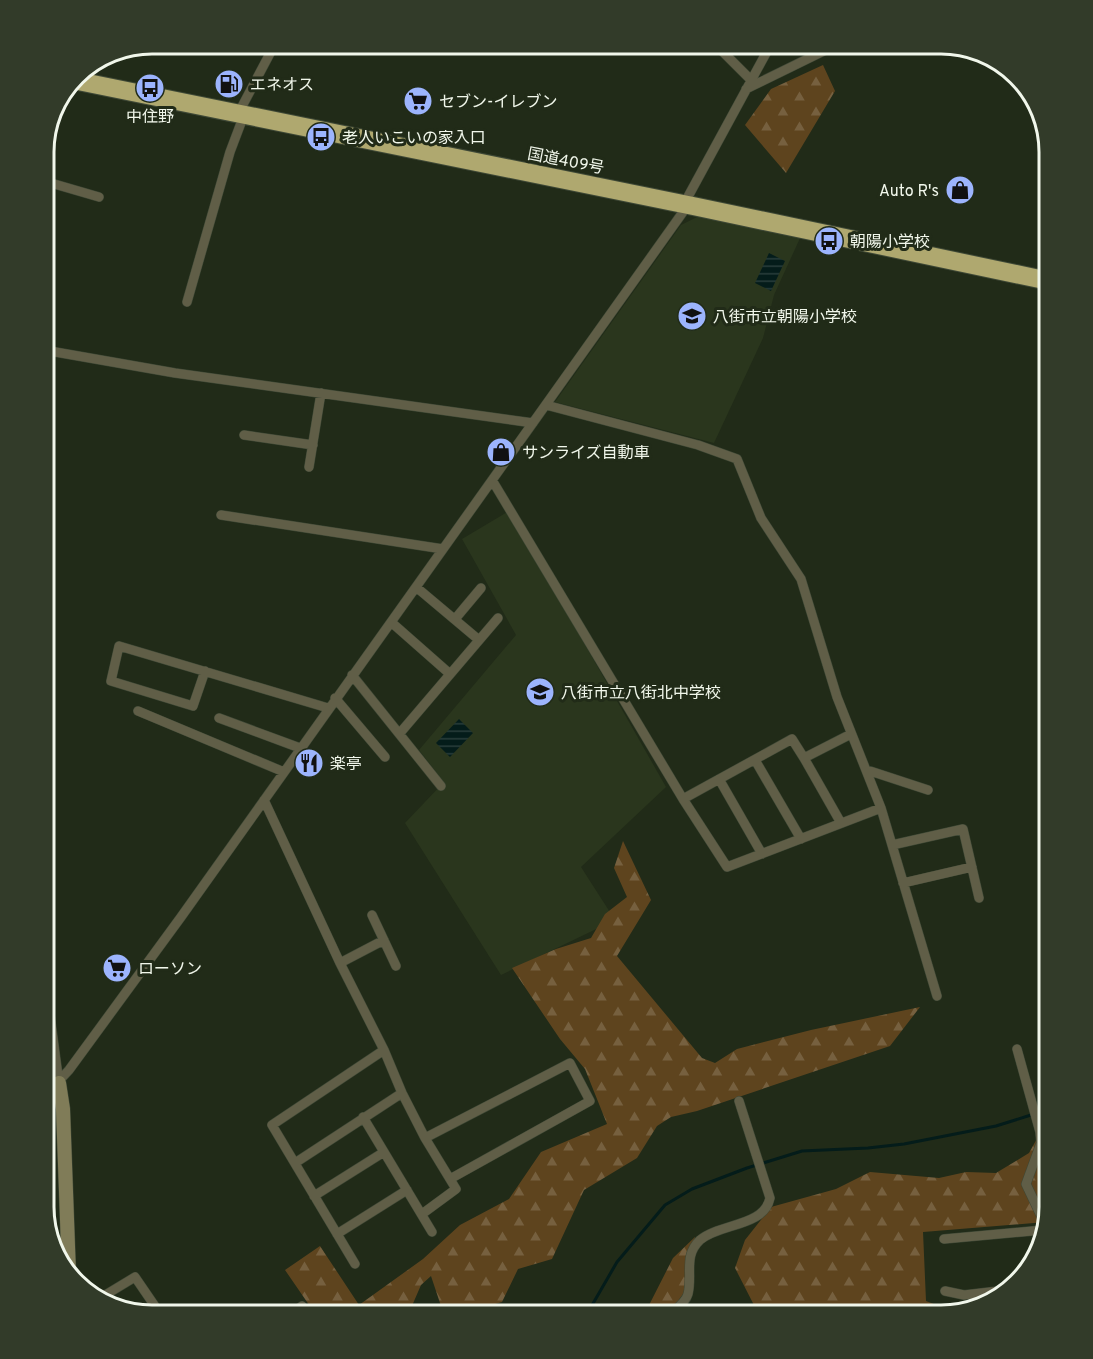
<svg xmlns="http://www.w3.org/2000/svg" width="1093" height="1359" font-family="Overpass,'Noto Sans JP',sans-serif">
	<style>
		.built { fill: #2a361d }
		.forest { fill: url(#forest-firs) }
		.water { fill: url(#water-rules) }
		.lines { fill: none; stroke-linecap: round; stroke-linejoin: round }
		.stream { stroke: #041c1a; stroke-width: 3 }
		.street-casing { stroke: #3e4836; stroke-width: 10 }
		.secondary-casing { stroke: #3e4836; stroke-width: 15 }
		.highway-casing { stroke: #3e4836; stroke-width: 20 }
		.street { stroke: #605e47; stroke-width: 9 }
		.secondary { stroke: #807c58; stroke-width: 14 }
		.highway { stroke: #afa86f; stroke-width: 18 }
		.labels { text-anchor: middle; stroke-width: 6; stroke-linejoin: round; paint-order: stroke }
		.poi-label { font-size: 16px; fill: #f1f7eb; stroke: #212b18; text-anchor: start }
		.street-label { font-size: 16px; fill: #f1f7eb; stroke: #212b18 }
		.rim { fill: none; stroke: #f1f7eb; stroke-width: 3 }
	</style>
	<defs>
		<pattern id="forest-firs" width="22" height="20" patternUnits="userSpaceOnUse" patternTransform="scale(1.5)"><rect width="22" height="20" fill="#5e441e"/><path d="M5 1l3.5 6h-7zM16 11l3.5 6h-7z" fill="#76603f"/></pattern>
		<pattern id="water-rules" width="6" height="5" patternUnits="userSpaceOnUse" patternTransform="scale(1.5)"><rect width="6" height="5" fill="#041c1a"/><path d="M0 2.5h6" fill="none" stroke="#293e3b"/></pattern>
	</defs>
	<rect width="100%" height="100%" fill="#212b18"/>
	<path class="built" d="M701,215L801,236L774,295L763,338L714,443L555,402L681,225Z
		M509,511L666,787L581,867L615,920L501,975L405,823L444,782L419,750L516,635L462,539Z"/>
	<path class="forest" d="M823,65L835,91L786,173L745,125L771,89Z
		M623,841L651,900L617,956L702,1058L715,1063L737,1049L811,1030L920,1007L890,1046L697,1111L671,1117L657,1126L637,1158L584,1190L552,1259L518,1269L502,1302L458,1315H444L431,1276L421,1285L408,1315H316L285,1270L320,1246L359,1305L423,1259L460,1225L509,1199L541,1152L607,1124L585,1069L560,1039L512,968L556,949L591,938L605,914L627,897L614,868Z
		M1049,1117V1207L1046,1222L923,1232L926,1301L944,1308V1315H755L756,1309L735,1268L745,1240L771,1207L836,1189L870,1172L939,1178L966,1172L996,1173L1029,1153Z
		M695,1237L692,1283L667,1315H644L673,1258Z"/>
	<path class="water" d="M769,253L785,261L771,291L755,283Z
		M459,719L473,733L450,757L436,743Z"/>
	<g class="lines">
		<path class="stream" d="M575,1315L591,1307L617,1262L665,1205L692,1189L747,1168L802,1151L868,1148L904,1144L996,1126L1031,1115"/>
		<g class="street-casing">
			<path id="street" d="M715,44L751,80
				M746,89L838,44
				M238,114L275,44
				M44,181L99,197
				M684,204L771,44
				M187,302L230,152L244,115
				M44,350L175,373L533,423
				M546,405L698,445L737,459L761,518L801,579L837,697L881,808L937,996
				M244,435L313,445
				M309,467L321,393
				M492,480L683,799L727,867L881,808
				M221,515L443,549
				M416,587L479,640
				M455,619L481,588
				M391,622L450,674
				M205,671L193,706L111,681L119,646L328,708
				M352,675L441,786
				M335,698L385,757
				M138,711L284,772
				M219,718L300,748
				M400,733L498,618
				M804,758L841,823
				M755,760L801,839
				M867,770L928,790
				M719,779L762,854
				M683,799L792,739L804,758L851,734
				M264,800L340,963L384,1050L402,1093L425,1138L456,1189L422,1214
				M892,845L963,829L979,898
				M903,883L972,867
				M372,915L396,966
				M340,963L384,940
				M44,971L59,1083
				M1017,1049L1040,1132L1041,1143L1026,1184L1045,1224
				M44,1097L69,1070L181,917L688,205
				M363,1117L432,1232
				M425,1138L570,1063L590,1101L450,1179
				M295,1163L402,1093
				M314,1196L384,1152
				M337,1234L407,1190
				M944,1239L1043,1230
				M355,1264L272,1125L384,1050
				M945,1291L964,1295L1007,1290
				M97,1300L135,1277L161,1315
				M290,1315L302,1306
				M670,1315C676,1309 686,1302 688,1294C693,1274 683,1256 700,1240C720,1223 764,1227 770,1198L739,1101"/>
		</g>
		<g class="secondary-casing">
			<path id="secondary" d="M59,1083L63,1109L69,1274"/>
		</g>
		<g class="highway-casing">
			<path id="highway" d="M73,80L693,206L1049,281"/>
		</g>
		<use href="#street" class="street"/>
		<use href="#secondary" class="secondary"/>
		<use href="#highway" class="highway"/>
	</g>
	<defs>
		<g id="fuel-disc" transform="scale(1.5)"><circle r="9.5" fill="#9cb4fd" stroke="#212b18"/><path d="M-5.5-6h7V0h2V4h1.3V-2.5L3-4.5l.8-.8L6-3V5H2.5V1h-1V6h-7ZM-4.2-4.7v3.2H.2V-4.7Z" fill="#111"/></g>
		<g id="bus-disc" transform="scale(1.5)"><circle r="9.5" fill="#9cb4fd" stroke="#212b18"/><path d="M-5-6H5V4H4V6H2V4H-2V6H-4V4H-5ZM-3.5-4V0h7V-4ZM-3.5 1.2v1.5H-2V1.2ZM2 1.2v1.5H3.5V1.2Z" fill="#111"/></g>
		<g id="supermarket-disc" transform="scale(1.5)"><circle r="9.5" fill="#9cb4fd" stroke="#212b18"/><path d="M-6-5.5h2.5l.6 2H6L4.5 2H-2.5L-4.4-4H-6ZM-1.5 3.2a1.3 1.3 0 1 0 .1 0ZM3 3.2a1.3 1.3 0 1 0 .1 0Z" fill="#111"/></g>
		<g id="shop-disc" transform="scale(1.5)"><circle r="9.5" fill="#9cb4fd" stroke="#212b18"/><path d="M-5-2.5h2.3a2.7 3.5 0 0 1 5.4 0H5L5.5 6h-11ZM-1.5-2.5h3a1.5 2.3 0 0 0-3 0Z" fill="#111"/></g>
		<g id="school-disc" transform="scale(1.5)"><circle r="9.5" fill="#9cb4fd" stroke="#212b18"/><path d="M0-5L7-2L0 1L-7-2ZM-4 1L0 2.5L4 1V4Q0 6-4 4Z" fill="#111"/></g>
		<g id="restaurant-disc" transform="scale(1.5)"><circle r="9.5" fill="#9cb4fd" stroke="#212b18"/><path d="M-5-6h1v4h1v-4h1v4h1v-4h1v5L-1.5 .5V6h-2V.5L-5-1ZM5-6V6H3V1.5H1.5Q1.5-4 5-6Z" fill="#111"/></g>
	</defs>
	<g fill-rule="evenodd">
		<use href="#fuel-disc" x="229" y="84"/>
		<use href="#bus-disc" x="150" y="88"/>
		<use href="#supermarket-disc" x="418" y="101"/>
		<use href="#bus-disc" x="321" y="137"/>
		<use href="#shop-disc" x="960" y="190"/>
		<use href="#bus-disc" x="829" y="241"/>
		<use href="#school-disc" x="692" y="316"/>
		<use href="#shop-disc" x="501" y="452"/>
		<use href="#school-disc" x="540" y="692"/>
		<use href="#restaurant-disc" x="309" y="763"/>
		<use href="#supermarket-disc" x="117" y="968"/>
	</g>
	<g class="labels">
		<g class="poi-label">
			<text x="250" y="90">エネオス</text>
			<text x="439" y="107">セブン-イレブン</text>
			<text x="150" y="122" text-anchor="middle">中住野</text>
			<text x="342" y="143">老人いこいの家入口</text>
			<text x="939" y="196" text-anchor="end">Auto R's</text>
			<text x="850" y="247">朝陽小学校</text>
			<text x="713" y="322">八街市立朝陽小学校</text>
			<text x="522" y="458">サンライズ自動車</text>
			<text x="561" y="698">八街市立八街北中学校</text>
			<text x="330" y="769">楽亭</text>
			<text x="138" y="974">ローソン</text>
		</g>
		<g class="street-label">
			<text transform="translate(566 160) rotate(11)" y="6">国道409号</text>
		</g>
	</g>
	<path d="M0 0H1093V1359H0ZM152 54H941A98 98 0 0 1 1039 152V1207A98 98 0 0 1 941 1305H152A98 98 0 0 1 54 1207V152A98 98 0 0 1 152 54Z" fill="#323b29" fill-rule="evenodd"/>
	<path class="rim" d="M152 54H941A98 98 0 0 1 1039 152V1207A98 98 0 0 1 941 1305H152A98 98 0 0 1 54 1207V152A98 98 0 0 1 152 54Z"/>
</svg>
